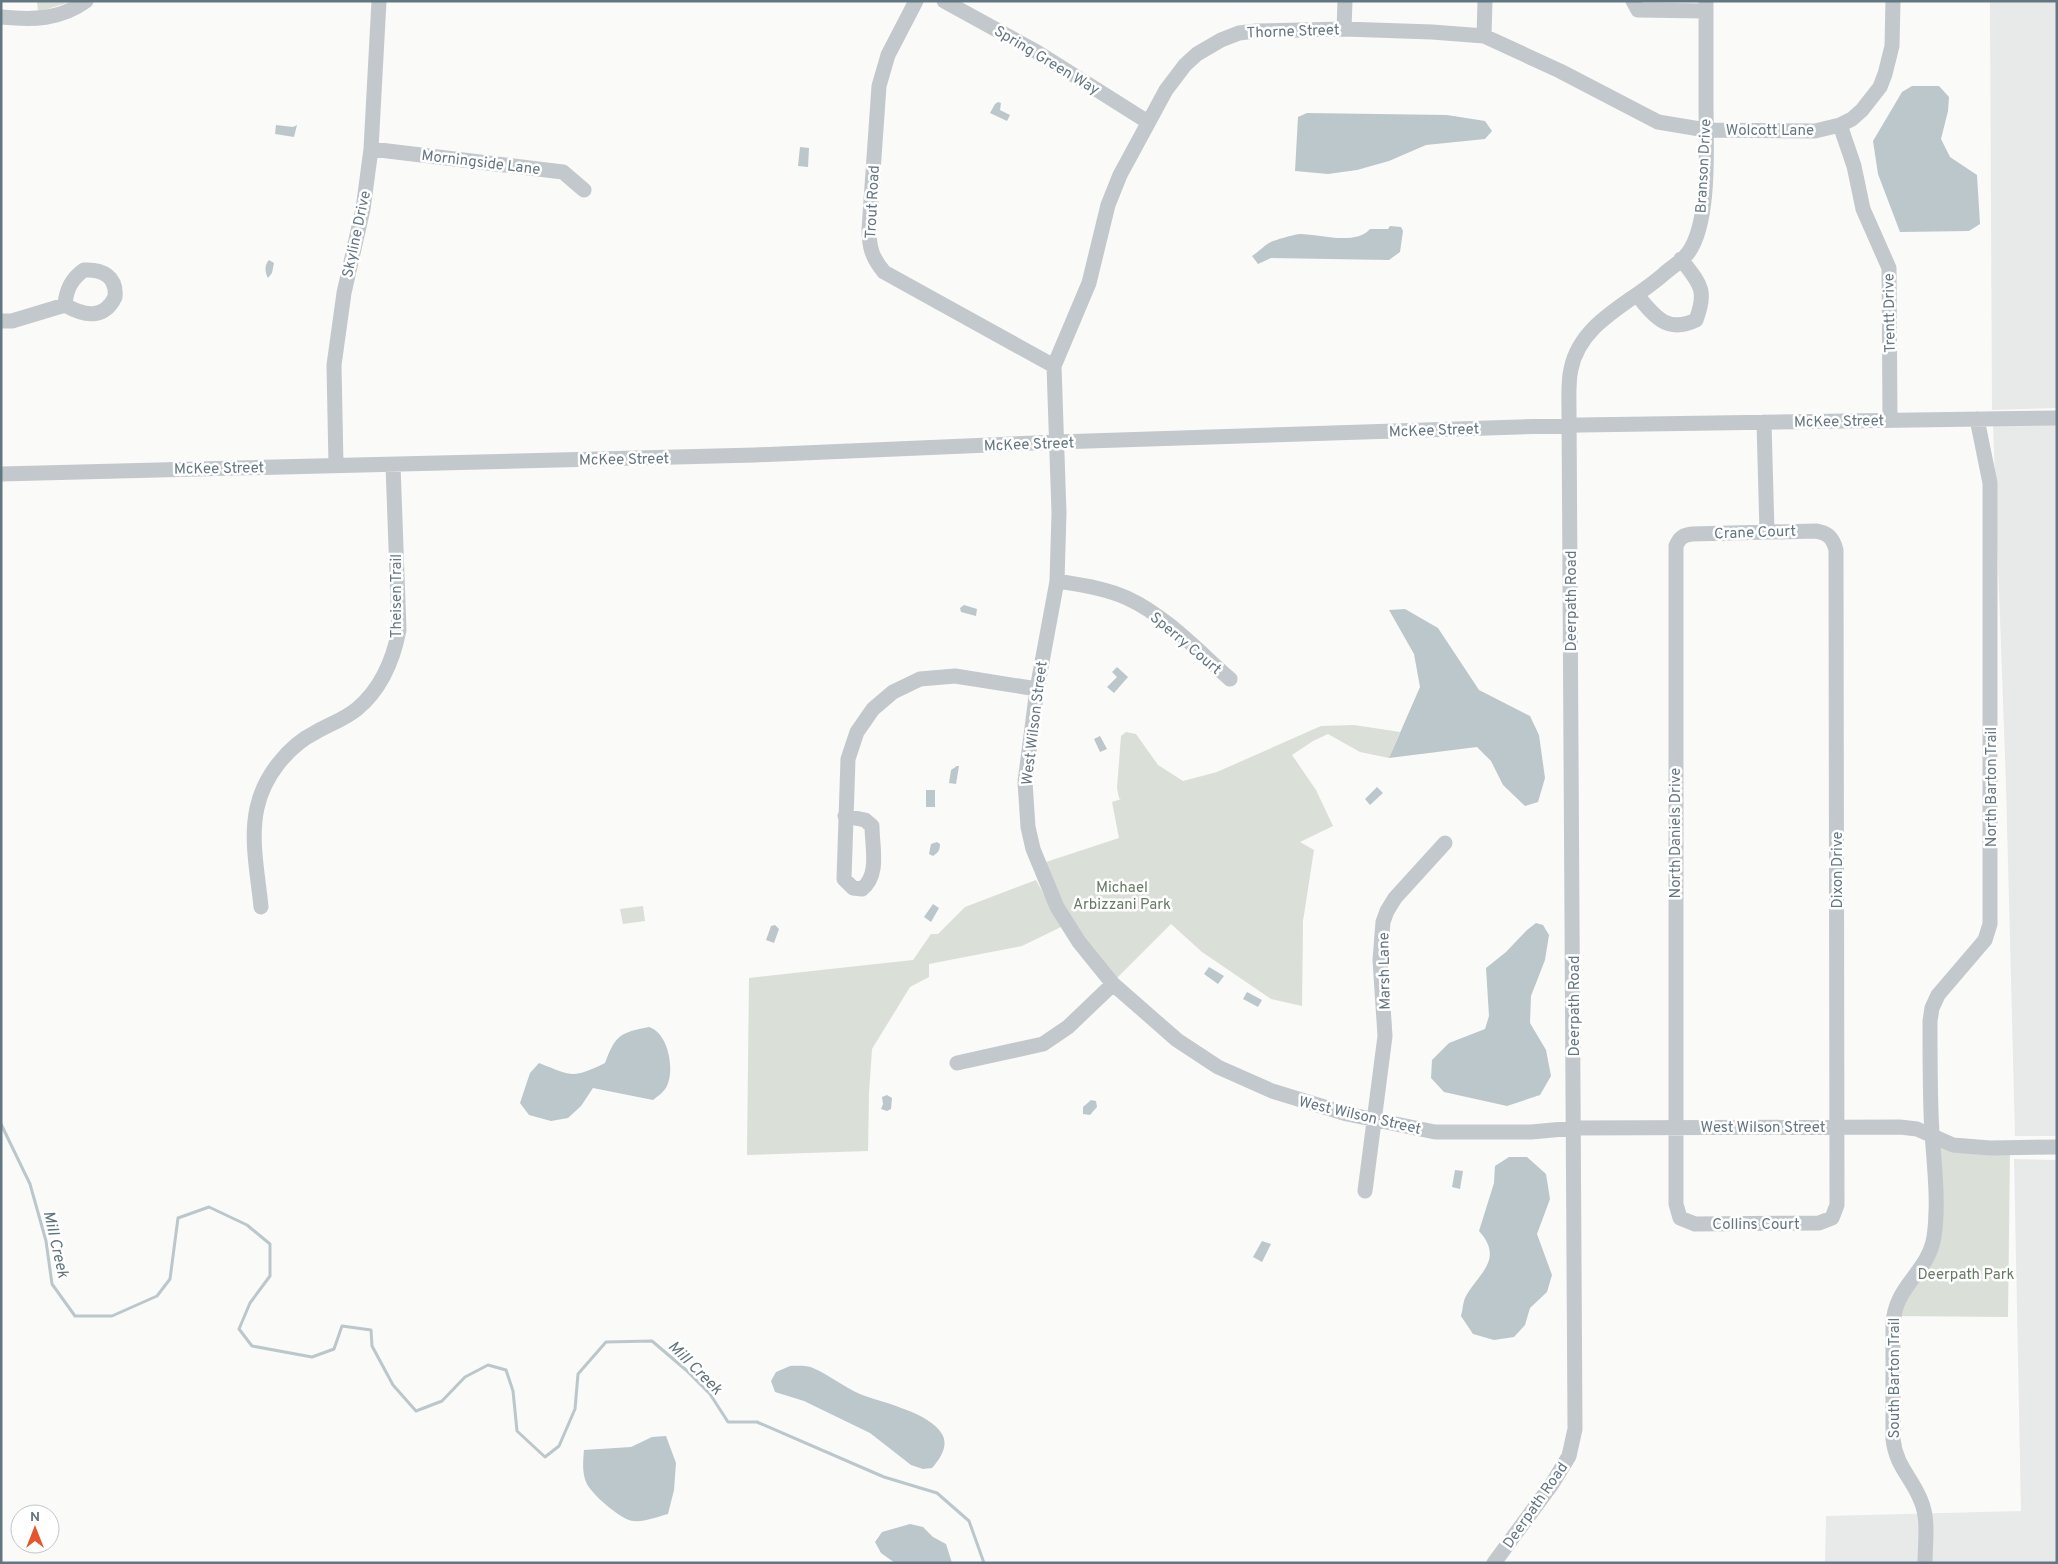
<svg xmlns="http://www.w3.org/2000/svg" width="2058" height="1564" font-family="Overpass,sans-serif">
	<style>
		.built { fill: #e8e9e9 }
		.green { fill: #dadfd7 }
		.water { fill: #bbc7cb }
		.lines { fill: none; stroke-linecap: round; stroke-linejoin: round }
		.stream { stroke: #bbc7cb; stroke-width: 3 }
		.minor { stroke: #c3c8cc; stroke-width: 15 }
		.labels { text-anchor: middle; stroke-width: 5; stroke-linejoin: round; paint-order: stroke }
		.street-label { font-size: 15px; fill: #657683; stroke: #fff }
		.park-label { font-size: 15px; fill: #687a64; stroke: #fff }
		.water-label { font-size: 16px; font-style: italic; fill: #60757c; stroke: #fff }
	</style>
	<rect width="100%" height="100%" fill="#fafaf8"/>
	<path class="built" d="M1990,1H2057V408L1992,410Z
		M2057,424V1136H2015L2006,784L1993,425Z
		M2014,1159L2057,1160V1563H1825L1826,1516L2021,1511Z"/>
	<path class="green" d="M37,1H73L38,12Z
		M1354,725L1400,732L1389,758L1360,752L1328,734L1313,741L1292,755L1316,790L1333,826L1300,842L1314,850L1303,921L1302,1006L1271,999L1202,952L1171,924L1116,979L1078,929L1060,903L1043,863L1119,838L1112,802L1121,799L1119,798L1117,788L1121,736L1126,732L1136,734L1158,765L1183,781L1217,772L1321,726Z
		M1036,880L1061,927L1022,946L929,964V977L910,987L872,1049L869,1093L868,1151L747,1155L749,978L913,960L931,934H938L965,907Z
		M643,906L645,921L623,924L620,909Z
		M1933,1136L2010,1147L2008,1317L1893,1316L1926,1261Z"/>
	<path class="water" d="M1912,86H1939L1949,97L1948,111L1941,139L1950,157L1977,175L1980,224L1969,231L1900,232L1878,174L1873,141L1902,92Z
		M998,102L1001,103L1000,110L1010,115L1007,121L990,113L995,104Z
		M1307,113L1447,115L1485,121L1492,131L1485,139L1426,145L1389,161L1357,170L1328,174L1295,171L1298,117Z
		M276,125L293,127L297,125L294,137L275,134Z
		M800,147L809,148L808,167L798,166Z
		M1390,226L1401,227L1403,231L1400,252L1389,260L1271,258L1258,264L1252,256C1259,252 1264,245 1271,242C1275,240 1296,234 1300,234C1320,234 1355,246 1370,229H1388Z
		M269,260L274,263L272,273L268,278C265,273 264,265 269,260Z
		M964,605L977,609L976,616L961,612L960,608Z
		M1405,609L1438,628L1479,690L1530,716L1539,735L1545,778L1538,802L1525,806L1503,785L1491,761L1477,747L1389,758L1420,687L1414,654L1389,610Z
		M1117,667L1128,677L1114,693L1107,687L1117,677L1112,672Z
		M1100,736L1107,749L1100,752L1094,739Z
		M957,766H959L956,784L949,783L951,770Z
		M1377,787L1383,793L1370,805L1365,799Z
		M926,790H935V807H926Z
		M937,842L940,844C940,850 938,853 933,856L929,854L931,844Z
		M933,904L939,908L931,922L924,917Z
		M1536,923L1543,925L1549,935L1545,960L1531,996L1530,1023L1546,1050L1551,1076L1540,1095L1507,1106L1444,1092L1431,1078L1432,1060L1449,1043L1485,1029L1489,1016L1486,968L1506,952L1527,930Z
		M775,925L779,929L774,943L766,940L771,926Z
		M1209,967L1224,976L1218,984L1204,974Z
		M1247,992L1262,1000L1258,1007L1243,999Z
		M649,1027C668,1033 675,1068 667,1086C665,1091 658,1096 653,1100L593,1088L581,1106L568,1118L551,1121L529,1115L520,1103L530,1073L539,1063C572,1076 572,1079 605,1063C616,1034 620,1033 649,1027Z
		M887,1095L892,1098L891,1109L887,1111L881,1109L883,1104L882,1097Z
		M1091,1100L1096,1101L1097,1107L1090,1115L1083,1114V1107Z
		M1509,1157H1527L1546,1174L1550,1199L1537,1234L1552,1275L1547,1292L1530,1308L1525,1325L1514,1337L1494,1340L1473,1334L1461,1316C1463,1309 1463,1301 1466,1296C1480,1272 1504,1259 1479,1231L1494,1183L1495,1166Z
		M1455,1170L1463,1171L1460,1189L1452,1187Z
		M1262,1241L1271,1244L1262,1262L1253,1257Z
		M790,1366C797,1366 806,1365 813,1368C829,1375 844,1387 860,1394C883,1403 929,1412 942,1434C949,1446 940,1459 932,1468L923,1469L911,1465L870,1433L804,1401L775,1392L771,1381L776,1372Z
		M666,1436L676,1463L674,1490L668,1514C657,1517 645,1522 633,1521C621,1520 590,1493 586,1482C582,1472 583,1461 584,1450L631,1447L652,1437Z
		M910,1524L923,1527L933,1537L946,1544L952,1563H895L881,1553L875,1542L882,1532Z"/>
	<g class="lines">
		<path class="stream" d="M1,1124L30,1184L46,1241L52,1284L75,1316H112L157,1296L170,1279L178,1218L209,1207L247,1225L270,1244V1276L250,1303L239,1329L252,1346L312,1357L334,1349L342,1326L371,1330L372,1346L393,1385L416,1411L442,1401L465,1377L488,1365L506,1370L513,1391L517,1431L545,1457L559,1446L575,1409L578,1374L606,1342L652,1341L686,1370L710,1394L728,1422H757L884,1477L937,1493L969,1521L984,1563"/>
		<path class="minor" d="M916,1L888,55L879,86L869,229C869,247 872,258 884,272L1054,366
			M944,1L1037,52L1148,122
			M1633,1L1638,10L1706,11
			M1893,1L1892,46L1885,74L1880,87L1862,110L1852,119L1840,125L1815,131L1706,130L1658,122L1560,71L1484,36L1432,32L1344,29L1256,31L1239,33L1221,40L1197,54L1185,65L1166,90L1120,175L1108,205L1089,283L1054,366L1059,513L1057,581L1037,689L1025,782L1028,827L1033,849L1057,907L1079,942L1113,984L1177,1040L1218,1067L1272,1091L1347,1114L1435,1132H1531L1575,1128L1900,1127L1917,1129L1953,1145L1990,1148L2057,1147
			M1,17C33,20 60,20 86,1
			M1344,29L1345,1
			M1484,36L1485,1
			M1840,125L1854,166L1863,209L1889,268L1890,420
			M371,149L563,172L584,190
			M1637,295C1654,316 1667,334 1696,320C1708,289 1699,283 1681,259
			M1,321H12L65,305C84,316 104,320 115,297C117,277 103,269 84,270C71,279 66,290 65,305
			M1764,422L1767,532
			M336,466L334,365L344,293L363,209L371,149L379,1
			M1,474L755,455L1058,442L1581,425L2057,418
			M1816,531C1828,533 1833,538 1836,550L1837,1205L1832,1218L1819,1223L1695,1224L1680,1218L1676,1204V546C1679,538 1683,535 1692,534Z
			M1057,581C1081,585 1105,588 1127,598C1166,616 1198,651 1230,679
			M845,816L865,820L872,826C872,847 880,875 862,889L853,888L844,879L848,759L857,732L873,709L893,692L920,679L955,676L1037,689
			M261,907C258,875 250,840 257,808C264,776 288,746 316,732C330,724 345,719 357,709C381,689 393,661 399,630L393,465
			M957,1063L1043,1044L1068,1027L1113,984
			M1365,1191L1385,1036L1380,960L1383,922L1387,911L1395,898L1445,843
			M1494,1563L1552,1484L1569,1456L1575,1429L1569,410C1569,397 1568,382 1571,369C1581,321 1632,303 1665,273C1672,267 1682,261 1688,253C1711,222 1706,143 1706,104C1706,70 1706,35 1706,1
			M1925,1563C1925,1544 1929,1519 1921,1501C1912,1477 1896,1467 1893,1439V1324C1895,1285 1928,1273 1934,1237C1940,1196 1932,1153 1931,1112C1930,1082 1930,1051 1930,1021L1932,1008L1938,995L1985,940L1990,924V483L1977,419"/>
	</g>
	<g class="labels">
		<g class="street-label">
			<text transform="translate(1293 31) rotate(-2)" y="5">Thorne Street</text>
			<text transform="translate(1047 60) rotate(31)" y="5">Spring Green Way</text>
			<text x="1770" y="135">Wolcott Lane</text>
			<text transform="translate(481 162) rotate(7)" y="5">Morningside Lane</text>
			<text transform="translate(1703 166) rotate(-87)" y="5">Branson Drive</text>
			<text transform="translate(872 202) rotate(-87)" y="5">Trout Road</text>
			<text transform="translate(356 234) rotate(-78)" y="5">Skyline Drive</text>
			<text transform="translate(1889 313) rotate(-91)" y="5">Trentt Drive</text>
			<text transform="translate(1839 421) rotate(-1)" y="5">McKee Street</text>
			<text transform="translate(1434 430) rotate(-2)" y="5">McKee Street</text>
			<text transform="translate(1029 444) rotate(-2)" y="5">McKee Street</text>
			<text transform="translate(624 459) rotate(-1)" y="5">McKee Street</text>
			<text transform="translate(219 468) rotate(-1)" y="5">McKee Street</text>
			<text transform="translate(1755 532) rotate(-2)" y="5">Crane Court</text>
			<text transform="translate(396 596) rotate(-90)" y="5">Theisen Trail</text>
			<text transform="translate(1571 601) rotate(-90)" y="5">Deerpath Road</text>
			<text transform="translate(1186 643) rotate(40)" y="5">Sperry Court</text>
			<text transform="translate(1034 723) rotate(-83)" y="5">West Wilson Street</text>
			<text transform="translate(1991 787) rotate(-90)" y="5">North Barton Trail</text>
			<text transform="translate(1675 833) rotate(-90)" y="5">North Daniels Drive</text>
			<text transform="translate(1837 870) rotate(-90)" y="5">Dixon Drive</text>
			<text transform="translate(1384 971) rotate(-91)" y="5">Marsh Lane</text>
			<text transform="translate(1574 1006) rotate(-90)" y="5">Deerpath Road</text>
			<text transform="translate(1360 1115) rotate(13)" y="5">West Wilson Street</text>
			<text x="1763" y="1132">West Wilson Street</text>
			<text x="1756" y="1229">Collins Court</text>
			<text transform="translate(1894 1378) rotate(-90)" y="5">South Barton Trail</text>
			<text transform="translate(1535 1505) rotate(-55)" y="5">Deerpath Road</text>
		</g>
		<g class="park-label">
			<text x="1122" y="892">Michael<tspan x="1122" dy="17">Arbizzani Park</tspan></text>
			<text x="1966" y="1279">Deerpath Park</text>
		</g>
		<g class="water-label">
			<text transform="translate(57 1244) rotate(77)" y="6">Mill Creek</text>
			<text transform="translate(696 1367) rotate(45)" y="6">Mill Creek</text>
		</g>
	</g>
	<rect width="2058" height="1564" fill="none" stroke="#657683" stroke-width="5"/>
	<g transform="translate(35 1529)"><circle r="24" fill="#ffffff" stroke="#c1c8cd"/>
	<path d="M0-4L9 19L0 12L-9 19Z" fill="#e4572e"/>
	<text y="-8" font-size="14" font-weight="bold" text-anchor="middle" fill="#657683">N</text>
	</g>
</svg>
